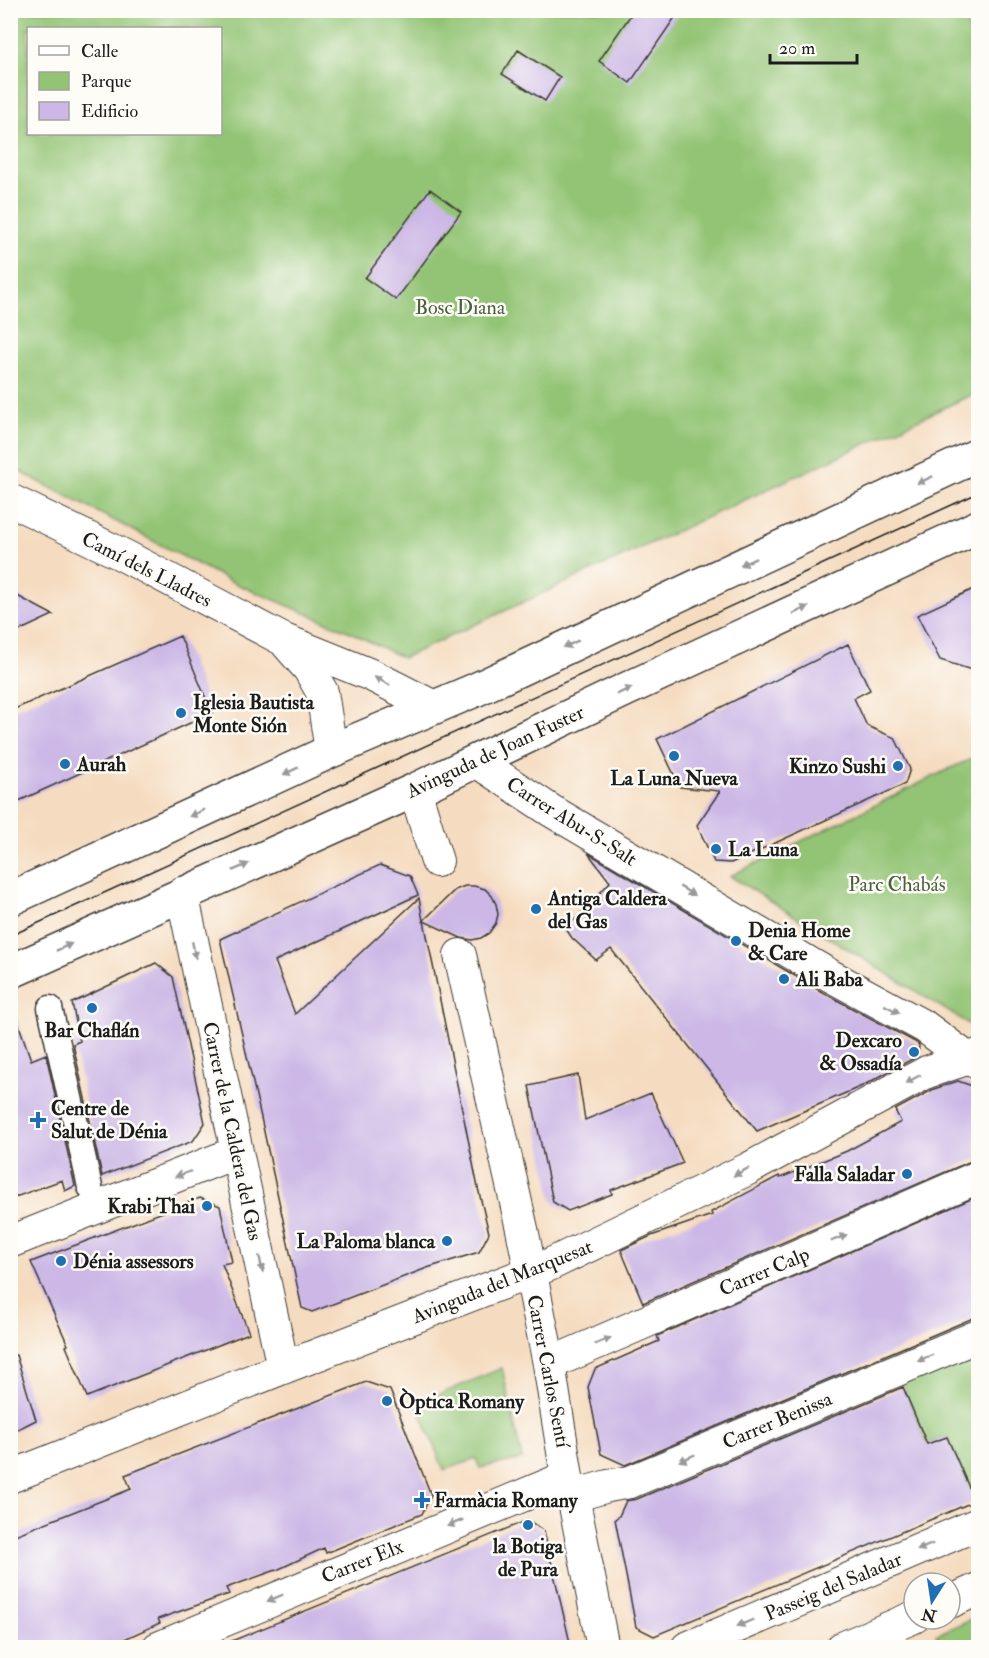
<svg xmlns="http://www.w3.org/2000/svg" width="989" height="1658" font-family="'IM FELL Double Pica',serif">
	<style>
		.green { fill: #93c474; stroke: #587048; stroke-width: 1.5; fill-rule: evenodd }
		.building { fill: #ccb7e6 }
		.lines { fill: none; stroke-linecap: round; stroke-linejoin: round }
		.pedestrian-casing { stroke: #3d3934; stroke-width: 27 }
		.minor-casing { stroke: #3d3934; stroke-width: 34 }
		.secondary-casing { stroke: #3d3934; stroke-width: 36 }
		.pedestrian { stroke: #fff; stroke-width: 24 }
		.minor { stroke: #fff; stroke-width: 32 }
		.secondary { stroke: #fff; stroke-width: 33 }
		.tram { stroke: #1c1c1c; stroke-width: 1.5 }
		.oneway { fill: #999 }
		.poi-dot { fill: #1f6fb2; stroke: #fdfcf7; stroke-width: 2 }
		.labels { text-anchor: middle; stroke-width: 5; stroke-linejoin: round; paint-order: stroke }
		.park-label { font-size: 20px; fill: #4c5f3f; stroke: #fdfcf7 }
		.street-label { font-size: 20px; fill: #1c1c1c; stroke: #fdfcf7 }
		.poi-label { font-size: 20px; font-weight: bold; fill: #1c1c1c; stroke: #fdfcf7; text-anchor: start }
	</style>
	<rect width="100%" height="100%" fill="#fdfcf7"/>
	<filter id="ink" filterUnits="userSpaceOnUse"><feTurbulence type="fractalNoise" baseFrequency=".0167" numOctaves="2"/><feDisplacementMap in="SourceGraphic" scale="12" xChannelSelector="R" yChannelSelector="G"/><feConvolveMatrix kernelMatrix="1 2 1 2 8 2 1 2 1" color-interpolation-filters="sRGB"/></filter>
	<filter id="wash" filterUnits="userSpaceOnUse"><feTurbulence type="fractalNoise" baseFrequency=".008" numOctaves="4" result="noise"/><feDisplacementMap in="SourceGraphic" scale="24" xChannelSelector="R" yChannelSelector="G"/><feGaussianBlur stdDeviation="1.35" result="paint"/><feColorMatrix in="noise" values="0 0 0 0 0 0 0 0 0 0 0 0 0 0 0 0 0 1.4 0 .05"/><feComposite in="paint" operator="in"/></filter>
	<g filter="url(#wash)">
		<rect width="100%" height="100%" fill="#f5dbbf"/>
		<path class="green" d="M10,11H961L978,53V392L403,658L348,631L234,583L11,467ZM28,28H220V134H28Z
			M978,756V1030L730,876L951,768Z
			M978,1349V1499L975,1501L947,1437L927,1444L901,1382Z
			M502,1368L522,1459L480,1468L476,1459L444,1470L417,1404Z
			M978,1616V1647H941L936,1635Z"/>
		<g id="blocks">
			<path class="building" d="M634,10H680L630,83L599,61Z
				M518,50L560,77L545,101L502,74Z
				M430,189L461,212L396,300L365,278Z
				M978,587V672L940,660L917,615Z
				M10,592L53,615L10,635Z
				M180,636L212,713L10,805V711Z
				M848,644L870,690L854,698L867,726L895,738L910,769L905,784L731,863L714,862L697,825L720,791L680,787L657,739Z
				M588,853L822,992L915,1042L919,1045L918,1056L862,1086L757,1131L611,949L596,960L572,938L566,929L610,882Z
				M380,865L410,876L418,895L275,961L295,1014L419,898L423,921L455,890L465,886H474L485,889L492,896L496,904L498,914L496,923L489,933L481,938L472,940L461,938L424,921L478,1188L489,1233L479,1252L427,1268L312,1312L302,1308L260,1113L220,939Z
				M156,963L173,977L205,1123L193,1141L102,1176L73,1044L80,1041L72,1003Z
				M14,1011L31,1060L46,1054L75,1186L65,1191L62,1180L10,1199V1012Z
				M578,1075L585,1120L651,1093L683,1163L611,1190L612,1194L568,1211L553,1202L529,1086Z
				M958,1081L978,1088V1159L971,1161L643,1303L621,1250L651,1236L712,1215L711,1212L779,1176L780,1178L847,1151L901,1122L895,1110L934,1089Z
				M978,1196V1316L625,1465L601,1454L588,1387L595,1369L659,1341L657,1336Z
				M200,1198L220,1206L232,1262L222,1264L249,1333L87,1397L66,1346L68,1345L31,1262Z
				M16,1355L36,1420L10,1433V1356Z
				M366,1382L390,1390L431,1495L422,1514L326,1553L324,1548L279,1569L226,1588L229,1594L158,1619L160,1623L107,1647H10V1537L131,1489L125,1475Z
				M903,1387L927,1444L947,1437L975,1501L654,1636L636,1627L615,1519L619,1516L626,1501L637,1499Z
				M528,1520L544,1531L571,1647H217Z"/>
		</g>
	</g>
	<g filter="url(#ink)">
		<use href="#blocks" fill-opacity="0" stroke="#3d3934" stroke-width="1.5"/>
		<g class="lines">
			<g class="pedestrian-casing">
				<path id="pedestrian" d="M50,1008L90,1187"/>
			</g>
			<g class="minor-casing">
				<path id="minor" d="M10,500L123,555L282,639L371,675L434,707
					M287,644L309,669L322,692L331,751
					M476,761L550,810L831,976L925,1027L968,1059L978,1063
					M415,790L437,861
					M182,893L283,1368
					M460,955L522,1229L549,1364L567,1477L573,1496L603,1648
					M10,1242L237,1152
					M549,1364L978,1177
					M10,1477L283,1368L549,1265L748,1169L927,1072L978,1055
					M573,1496L608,1486L630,1482L978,1336
					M950,1602L978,1589
					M158,1648L567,1477
					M687,1648L978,1524
					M842,1648L914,1617"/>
			</g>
			<g class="secondary-casing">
				<path id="secondary" d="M10,899L331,751L475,690L978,455
					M10,972L415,790L627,689L978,527"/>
			</g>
			<use href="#pedestrian" class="pedestrian"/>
			<use href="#minor" class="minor"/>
			<use href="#secondary" class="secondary"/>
			<path class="tram" d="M10,936L978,493"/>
		</g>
		<defs><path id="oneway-solid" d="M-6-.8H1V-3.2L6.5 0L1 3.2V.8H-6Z" transform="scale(1.5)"/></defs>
		<g class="oneway">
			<use href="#oneway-solid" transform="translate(925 480) rotate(155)"/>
			<use href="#oneway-solid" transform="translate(748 562) rotate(155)"/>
			<use href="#oneway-solid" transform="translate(801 610) rotate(-25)"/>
			<use href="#oneway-solid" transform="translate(571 644) rotate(155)"/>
			<use href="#oneway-solid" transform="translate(382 681) rotate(-153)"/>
			<use href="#oneway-solid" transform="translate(624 691) rotate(-25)"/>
			<use href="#oneway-solid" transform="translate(291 771) rotate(155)"/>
			<use href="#oneway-solid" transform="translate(197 813) rotate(155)"/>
			<use href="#oneway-solid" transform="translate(241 867) rotate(-24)"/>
			<use href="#oneway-solid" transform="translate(687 891) rotate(31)"/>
			<use href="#oneway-solid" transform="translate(64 947) rotate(-25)"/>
			<use href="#oneway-solid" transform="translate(194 950) rotate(78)"/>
			<use href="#oneway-solid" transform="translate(892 1009) rotate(28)"/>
			<use href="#oneway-solid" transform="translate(913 1079) rotate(152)"/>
			<use href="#oneway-solid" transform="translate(741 1172) rotate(153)"/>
			<use href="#oneway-solid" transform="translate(183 1174) rotate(159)"/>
			<use href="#oneway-solid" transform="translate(839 1238) rotate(-23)"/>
			<use href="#oneway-solid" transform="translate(261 1264) rotate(78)"/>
			<use href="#oneway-solid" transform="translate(603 1341) rotate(-23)"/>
			<use href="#oneway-solid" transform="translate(925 1358) rotate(157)"/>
			<use href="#oneway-solid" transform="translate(687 1458) rotate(157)"/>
			<use href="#oneway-solid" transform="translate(455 1523) rotate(158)"/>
			<use href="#oneway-solid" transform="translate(925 1547) rotate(157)"/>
			<use href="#oneway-solid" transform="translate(275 1598) rotate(157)"/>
			<use href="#oneway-solid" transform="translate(745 1623) rotate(157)"/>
		</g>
	</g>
	<g class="poi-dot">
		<circle cx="181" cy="713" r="6"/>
		<circle cx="674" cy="756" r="6"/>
		<circle cx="65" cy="764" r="6"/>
		<circle cx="898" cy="766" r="6"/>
		<circle cx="716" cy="849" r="6"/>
		<circle cx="536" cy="909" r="6"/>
		<circle cx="736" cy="941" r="6"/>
		<circle cx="784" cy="979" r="6"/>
		<circle cx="92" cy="1008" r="6"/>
		<circle cx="914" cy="1052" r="6"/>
		<path d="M35 1111h6v6h6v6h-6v6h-6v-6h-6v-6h6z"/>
		<circle cx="907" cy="1174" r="6"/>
		<circle cx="207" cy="1206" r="6"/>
		<circle cx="447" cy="1241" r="6"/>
		<circle cx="61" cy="1261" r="6"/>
		<circle cx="387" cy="1401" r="6"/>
		<path d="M419 1491h6v6h6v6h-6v6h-6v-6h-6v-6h6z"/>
		<circle cx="528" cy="1525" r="6"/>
	</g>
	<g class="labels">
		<g class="park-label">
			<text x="460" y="314">Bosc Diana</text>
			<text x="897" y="891">Parc Chabás</text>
		</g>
		<g class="street-label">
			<text transform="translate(147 569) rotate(27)" y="7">Camí dels Lladres</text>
			<text transform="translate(495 751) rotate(-25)" y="7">Avinguda de Joan Fuster</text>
			<text transform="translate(572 821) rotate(32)" y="7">Carrer Abu-S-Salt</text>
			<text transform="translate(233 1131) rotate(78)" y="7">Carrer de la Caldera del Gas</text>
			<text transform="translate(764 1271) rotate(-23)" y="7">Carrer Calp</text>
			<text transform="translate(502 1281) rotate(-22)" y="7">Avinguda del Marquesat</text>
			<text transform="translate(549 1371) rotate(79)" y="7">Carrer Carlos Sentí</text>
			<text transform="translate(777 1420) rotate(-23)" y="7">Carrer Benissa</text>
			<text transform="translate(362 1561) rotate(-22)" y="7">Carrer Elx</text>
			<text transform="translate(833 1586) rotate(-23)" y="7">Passeig del Saladar</text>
		</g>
		<g class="poi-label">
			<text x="193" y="709">Iglesia Bautista<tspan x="193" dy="23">Monte Sión</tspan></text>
			<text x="77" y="771">Aurah</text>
			<text x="886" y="773" text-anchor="end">Kinzo Sushi</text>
			<text x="674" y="785" text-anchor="middle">La Luna Nueva</text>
			<text x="728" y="856">La Luna</text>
			<text x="548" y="905">Antiga Caldera<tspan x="548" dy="23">del Gas</tspan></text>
			<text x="748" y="937">Denia Home<tspan x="748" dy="23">&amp; Care</tspan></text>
			<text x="796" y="986">Ali Baba</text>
			<text x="92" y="1037" text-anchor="middle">Bar Chaflán</text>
			<text x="902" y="1047" text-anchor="end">Dexcaro<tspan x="902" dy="23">&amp; Ossadía</tspan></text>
			<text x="51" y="1115">Centre de<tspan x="51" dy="23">Salut de Dénia</tspan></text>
			<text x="895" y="1181" text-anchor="end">Falla Saladar</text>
			<text x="195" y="1213" text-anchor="end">Krabi Thai</text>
			<text x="435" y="1248" text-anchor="end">La Paloma blanca</text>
			<text x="73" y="1268">Dénia assessors</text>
			<text x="399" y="1408">Òptica Romany</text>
			<text x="434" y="1507">Farmàcia Romany</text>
			<text x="528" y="1553" text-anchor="middle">la Botiga<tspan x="528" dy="23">de Pura</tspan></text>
		</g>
	</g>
	<rect width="989" height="1658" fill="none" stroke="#fdfcf7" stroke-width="36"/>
	<rect x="27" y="27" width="195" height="108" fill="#fdfcf7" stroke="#a3a29f" stroke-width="1.5"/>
	<rect x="39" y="46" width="30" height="9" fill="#ffffff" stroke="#a3a29f" stroke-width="1.5"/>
	<text x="81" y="57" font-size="18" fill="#1c1c1c">Calle</text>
	<rect x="39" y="72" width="30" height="18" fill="#93c474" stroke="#a3a29f" stroke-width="1.5"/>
	<text x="81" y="87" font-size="18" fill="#1c1c1c">Parque</text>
	<rect x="39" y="102" width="30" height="18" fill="#ccb7e6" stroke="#a3a29f" stroke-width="1.5"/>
	<text x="81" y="117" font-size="18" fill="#1c1c1c">Edificio</text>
	<g transform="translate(932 1601) rotate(192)"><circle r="28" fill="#fdfcf7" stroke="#a3a29f" stroke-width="1.5"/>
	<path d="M0-4.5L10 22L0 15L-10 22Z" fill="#1f6fb2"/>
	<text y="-9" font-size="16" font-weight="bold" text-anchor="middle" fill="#1c1c1c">N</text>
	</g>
	<path d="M770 54v9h87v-9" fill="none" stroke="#1c1c1c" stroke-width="3"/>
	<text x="779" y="54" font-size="18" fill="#1c1c1c" stroke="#fdfcf7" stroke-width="4.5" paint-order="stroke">20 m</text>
</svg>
